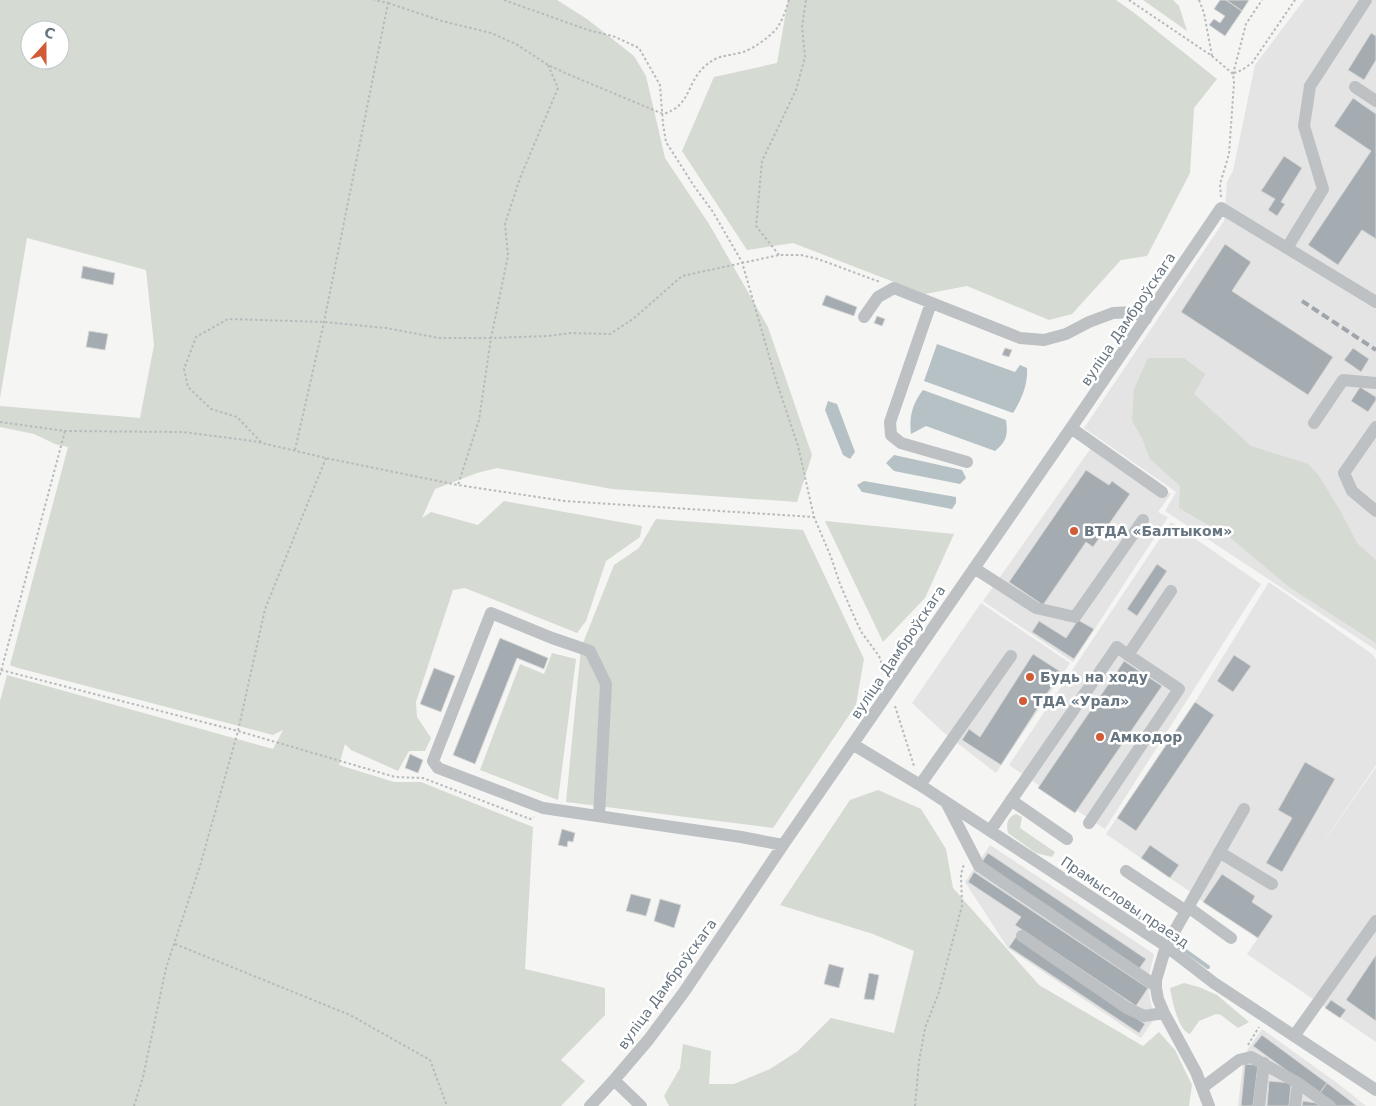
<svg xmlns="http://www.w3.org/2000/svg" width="1376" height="1106" font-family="'DejaVu Sans',sans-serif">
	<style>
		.built { fill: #e3e4e3 }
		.green { fill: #d5dad2; fill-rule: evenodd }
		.water { fill: #b6c1c5 }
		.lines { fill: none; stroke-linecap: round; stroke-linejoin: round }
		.stream { stroke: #b6c1c5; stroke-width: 4 }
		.building { fill: #a5acb1; stroke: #d7d7d5 }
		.path { stroke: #b7babc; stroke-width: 2; stroke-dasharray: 2.5 2.5; stroke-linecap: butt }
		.minor { stroke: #bdc1c4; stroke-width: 12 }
		.rail { stroke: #9fa5aa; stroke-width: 4; stroke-dasharray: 8 4; stroke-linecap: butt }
		.poi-dot { fill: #d15b37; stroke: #fff; stroke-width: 2 }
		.labels { text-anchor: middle; stroke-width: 5; stroke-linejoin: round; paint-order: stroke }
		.street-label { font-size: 14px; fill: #677581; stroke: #fff }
		.poi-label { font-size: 14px; font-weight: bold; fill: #677581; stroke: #fff; text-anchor: start }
	</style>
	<rect width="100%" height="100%" fill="#f5f5f3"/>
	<path class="built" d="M1304,0H1376V650L1165,511L1176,492L1084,428L1224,221L1227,182L1233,171L1255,65Z
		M1096,441L1171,494L1158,512L1168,517L1073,662L983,601Z
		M1171,522L1261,584L1105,829L1009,765Z
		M1269,582L1372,654L1376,659V765L1310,862L1376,767V1042L1247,954L1258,938L1203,902L1189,891L1106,834L1195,702Z
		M981,603L1070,663L996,773L943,732L912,703Z
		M990,845L1154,954L1149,976V992L1151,1004L1156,1016L1141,1038L1008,948L965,882Z
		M1262,1029L1340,1085L1366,1106H1238L1243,1064L1248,1049Z"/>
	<path class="green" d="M0,0H557L587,19L634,56L646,76L665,158L709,224L768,327L812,455L797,502L612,489L497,468L477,473L435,489L422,518L431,512L478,525L504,501L642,526L640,537L606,561L586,621L577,633L465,588L453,590L416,702L417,717L431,738L425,751H409L398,771L351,750L345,744L339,765L394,782H421L533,827L525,969L605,988V1015L561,1060L585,1081L561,1106H0V701L7,675L273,749L283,730L273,735L18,668L10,665L68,447L55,444L34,434L0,427V406L140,418L154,345L146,270L27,238L0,398ZM30,30H60V60H30Z
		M788,0H1116L1133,12L1217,79L1194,108L1190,173L1147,256L1121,260L1072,314L1049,320L967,286L925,294L793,243L747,250L682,151L714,77L777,63Z
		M1143,0H1173L1179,6L1187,31Z
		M1148,358H1184L1205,374L1194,394L1251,446L1308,464L1319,476L1341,512L1357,543L1376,560V643L1289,587L1232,539L1179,508L1180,486L1150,459L1142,438L1132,421L1134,389Z
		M656,519L803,530L864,659L856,705L773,828L566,802L581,648L614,565L639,548Z
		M825,521L954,534L925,598L883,642Z
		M552,653L576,659L558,800L480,770L520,664L544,674Z
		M878,790L921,809L946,849L953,888L1039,985L1143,1046L1159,1032L1175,1050L1192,1085L1189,1106H669L664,1096L680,1068L683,1044L711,1051L709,1084H734L770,1069L798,1051L831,1018L894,1033L914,951L873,934L780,905L850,800Z
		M1016,814L1022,817L1020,828L1055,852L1052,857L1036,853L1008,833C1006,825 1007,817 1016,814Z
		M1184,983L1199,987L1217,995L1249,1022L1238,1028L1221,1015L1216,1014L1199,1021L1190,1034C1178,1031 1172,999 1170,988Z"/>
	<path class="water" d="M937,344L1015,372L1020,365L1027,368C1028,384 1022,399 1013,413L924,381Z
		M923,390L1006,420C1008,435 1007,441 995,451L926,426L911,434C909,417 912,404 923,390Z
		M828,401L837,404L855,452L850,459L843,455L825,410Z
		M894,455L962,470L966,478L960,484L894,471L886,463Z
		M864,481L956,497V503L952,509L862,492L857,485Z"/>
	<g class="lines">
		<path class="stream" d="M1074,866L1079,875L1162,933
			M1177,945L1208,967"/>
	</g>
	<path class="building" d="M1220,0H1226L1242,11L1225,36L1209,25L1214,19L1220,23L1225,16L1214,9Z
		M1226,0H1249L1242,11Z
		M1371,33L1376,36V60L1364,80L1348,70Z
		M1353,98L1376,114V239L1362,230L1338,265L1308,245L1371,151L1334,126Z
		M1284,156L1302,168L1281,202L1285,204L1277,216L1268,210L1275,199L1261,191Z
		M1225,244L1251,262L1232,291L1333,357L1308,395L1181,312Z
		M83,266L115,273L113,285L81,278Z
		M826,295L857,307L854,316L822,305Z
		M877,316L885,319L882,326L874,323Z
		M89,331L108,334L105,350L86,347Z
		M1005,348L1012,350L1009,357L1002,355Z
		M1353,348L1369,359L1361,372L1344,360Z
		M1360,387L1376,397V400L1368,412L1351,401Z
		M1086,470L1109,485L1112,481L1130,494L1093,547L1086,542L1043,605L1009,582Z
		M1157,564L1167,571L1137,616L1127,609Z
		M1078,620L1094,629L1074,659L1032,632L1039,621L1066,638Z
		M500,638L548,658L544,669L517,658L475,764L453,755Z
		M1033,654L1061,672L1001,765L962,740L969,729L980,737Z
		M1234,655L1251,666L1233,692L1217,681Z
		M1124,661L1162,686L1075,813L1038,788Z
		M434,668L455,676L441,712L420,704Z
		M1195,702L1214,715L1136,831L1117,818Z
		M410,754L423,760L418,773L405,768Z
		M1305,762L1335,779L1282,872L1266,863L1292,818L1278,810Z
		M562,829L575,833L573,842L568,841L567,847L558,845Z
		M1150,845L1179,865L1170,878L1141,858Z
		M988,853L1146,959L1139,969L981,863Z
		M974,872L1148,988L1136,1006L1015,925L1021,917L968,882Z
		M1222,874L1255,896L1252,902L1273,916L1258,938L1203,902Z
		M631,894L651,899L646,916L626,911Z
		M660,899L681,905L674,928L654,921Z
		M1016,937L1145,1024L1139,1033L1009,947Z
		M1376,955V1021L1346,1000Z
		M829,964L844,968L839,988L824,984Z
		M869,973L879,975L874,1000L864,999Z
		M1331,1000L1346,1010L1340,1018L1325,1008Z
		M1262,1035L1327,1083L1319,1094L1253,1046Z
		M1245,1064L1258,1065L1253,1106H1241Z
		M1269,1081L1291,1083L1289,1106H1267Z
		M1327,1083L1357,1106H1334L1319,1094Z
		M1303,1101L1316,1103L1320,1106H1302Z"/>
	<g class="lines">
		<path class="path" d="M504,0L588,30L613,36L639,48L660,85L663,124L666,142L694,186L713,212L742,262L776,380L798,446L814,517L831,557L840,584L856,621L862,633L879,656L886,675
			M1129,0L1212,56L1233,74L1234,83L1229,154L1220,184L1221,197
			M1199,0L1204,13L1212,56
			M388,3L442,21L491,33L516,44L548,65L570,75L663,114C691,106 686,84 704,67C718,54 726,57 743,52C753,49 770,37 777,28C783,19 786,10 789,0
			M548,65L558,88L520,178L505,224L508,256L491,338L548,336L571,333L610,334L633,319L682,276L779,255H801L818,259L880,282
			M1234,73L1242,70L1252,63L1295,0
			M1233,74L1246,24L1262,0
			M779,255L756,226L762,161L796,90L805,57L802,27L806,0
			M0,422L65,431L183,432L253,441L326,458L458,485L564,501L814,517
			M261,442L237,417L211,409L188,387L184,369L196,337L228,319L324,322L386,328L439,338H491L479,420L458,485
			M295,450L324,322L388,3L374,0
			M1,670L238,731L395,777L423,778L530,819L534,817
			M0,675L65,431
			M895,706L914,766
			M175,944L350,1015L430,1060L447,1106
			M1248,1045L1259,1027
			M134,1106L143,1077L166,968L200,866L238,731L265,609L326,458
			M915,1106L919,1062L925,1028L939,992L962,906L961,874L964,864"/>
		<path class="minor" d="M1355,87L1376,101
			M1287,248L1323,189L1304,126L1310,86L1366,0
			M931,303L890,422L891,435L901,443L967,462
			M864,317L878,297L894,288L1020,338L1044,340L1066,334L1089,322L1113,313L1135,312L1146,319
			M1314,423L1343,380L1376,383
			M1376,427L1344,473L1352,491L1376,511
			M1071,428L1162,492
			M974,568L1036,608L1075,617L1143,520
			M854,745L920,785L1166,946L1214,983L1376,1090
			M920,785L1011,656
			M1011,800L1067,839
			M947,804L979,866L1156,986
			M599,816L606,684L590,651L552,638L491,613L433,761L438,768L543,808L741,837L783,845
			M1089,823L1179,689L1128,655
			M990,831L1117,647L1128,655L1171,591
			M1219,852L1272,884
			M1126,871L1186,911
			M1188,907L1231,938
			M1022,936L1127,1008L1144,1016L1164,1013
			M1294,1036L1376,921
			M614,1080L641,1106
			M1202,1088L1239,1060L1251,1057L1298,1083L1330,1106
			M590,1106L614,1080L649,1039L684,992L783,845L1071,428L1221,208L1376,302
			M1209,1106L1196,1072L1164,1013L1158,999L1156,988V980L1166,946L1244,809
			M1259,1106L1264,1063
			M1295,1106L1298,1083"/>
		<path class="rail" d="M1302,301L1376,350"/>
	</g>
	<g class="poi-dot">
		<circle cx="1074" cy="531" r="5"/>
		<circle cx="1030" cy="677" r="5"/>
		<circle cx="1023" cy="701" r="5"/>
		<circle cx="1100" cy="737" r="5"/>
	</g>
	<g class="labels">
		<g class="street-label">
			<text transform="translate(1128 319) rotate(-56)" y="5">вуліца Дамброўскага</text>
			<text transform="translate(898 652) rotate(-56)" y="5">вуліца Дамброўскага</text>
			<text transform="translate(1125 902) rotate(34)" y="5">Прамысловы праезд</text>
			<text transform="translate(667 984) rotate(-54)" y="5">вуліца Дамброўскага</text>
		</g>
		<g class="poi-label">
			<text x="1084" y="536">ВТДА «Балтыком»</text>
			<text x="1040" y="682">Будь на ходу</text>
			<text x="1033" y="706">ТДА «Урал»</text>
			<text x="1110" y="742">Амкодор</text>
		</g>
	</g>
	<g transform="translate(45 45) rotate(21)"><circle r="24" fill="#ffffff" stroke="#c2c8cd"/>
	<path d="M0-4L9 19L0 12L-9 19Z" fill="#d15b37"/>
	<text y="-8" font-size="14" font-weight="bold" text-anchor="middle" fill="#677581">С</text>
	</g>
</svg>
